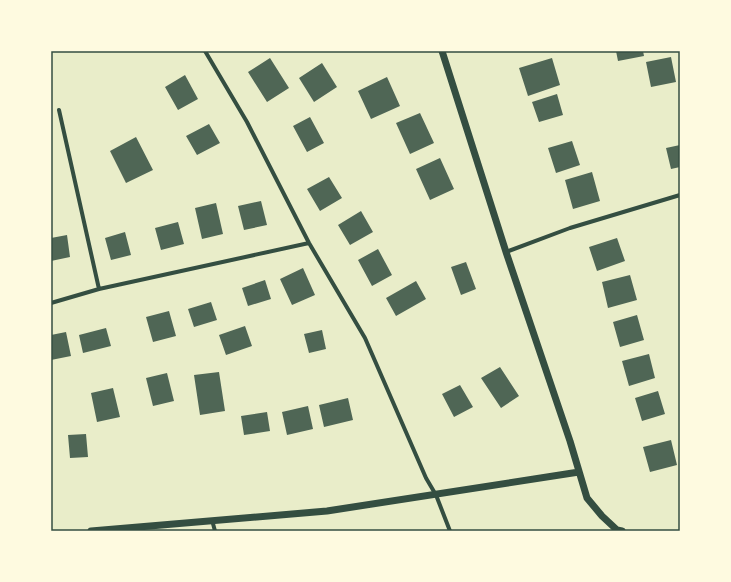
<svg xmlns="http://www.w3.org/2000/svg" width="731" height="582" font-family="'Alegreya Sans',sans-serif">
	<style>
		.building { fill: #4f6655 }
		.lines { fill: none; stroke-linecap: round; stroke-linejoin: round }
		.minor { stroke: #344e41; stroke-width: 4 }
		.tertiary { stroke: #344e41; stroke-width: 7 }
		.neatline { fill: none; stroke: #344e41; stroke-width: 1.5 }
	</style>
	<rect width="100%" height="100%" fill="#e9edc9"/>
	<path class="building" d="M616,51H643L644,56L618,61Z
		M671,57L676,82L651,87L646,62Z
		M270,58L289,88L267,102L248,72Z
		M552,58L560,85L528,96L519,68Z
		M322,63L337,87L314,102L299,78Z
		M185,75L198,99L178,110L165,87Z
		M387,77L400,106L371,119L358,91Z
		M557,94L563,115L539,122L532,102Z
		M420,113L434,143L410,154L396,123Z
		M310,117L324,143L307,152L293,126Z
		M209,124L220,143L197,155L186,136Z
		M136,137L153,170L126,183L110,151Z
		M572,141L580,165L556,173L548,148Z
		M680,145V167L671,169L666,148Z
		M440,158L454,189L430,200L416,169Z
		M592,172L600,201L573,209L565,180Z
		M329,177L342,198L320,211L307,189Z
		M261,201L267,225L244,230L238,206Z
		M216,203L223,234L202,239L195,208Z
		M361,211L373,232L350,245L338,225Z
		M178,222L184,244L161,250L155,228Z
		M125,232L131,255L111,260L105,238Z
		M67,235L70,257L51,261V238Z
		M617,238L625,261L597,271L589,247Z
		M378,249L392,275L372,286L358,260Z
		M466,262L476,289L461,295L451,267Z
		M303,268L315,295L292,305L280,279Z
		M630,275L637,300L608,308L602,282Z
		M265,280L271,299L248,306L242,288Z
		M416,281L426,299L396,316L386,298Z
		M211,302L217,320L194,327L188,309Z
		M169,311L176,336L153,342L146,317Z
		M637,315L644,340L620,347L613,322Z
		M245,326L252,346L226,355L219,335Z
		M106,328L111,346L83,353L79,335Z
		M322,330L326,349L309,353L304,334Z
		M66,332L71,356L51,360V335Z
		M649,354L655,378L629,386L622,361Z
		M500,367L519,396L501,408L481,378Z
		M219,372L225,411L200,415L194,375Z
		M167,373L174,401L153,406L146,378Z
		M460,385L473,407L454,417L442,394Z
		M113,388L120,417L97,422L91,393Z
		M658,391L665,414L642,421L635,398Z
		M348,398L353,420L324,427L319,405Z
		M308,406L313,429L287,435L282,412Z
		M267,412L270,431L244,435L241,416Z
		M86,434L88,457L70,458L68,435Z
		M671,440L677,465L650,472L643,447Z"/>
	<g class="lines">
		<path class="minor" d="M205,51L247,122L309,243L365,338L426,478L436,495L450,531
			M59,110L99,289
			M506,252L570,228L680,195
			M51,303L99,289L309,243
			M212,520L215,531"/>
		<path class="tertiary" d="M442,51L506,252L570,441L587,498L602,516L617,530L622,531
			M91,531L327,511L579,472"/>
	</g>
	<rect width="731" height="582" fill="none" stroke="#fefae0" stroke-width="104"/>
	<rect x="52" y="52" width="627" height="478" class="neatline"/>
</svg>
